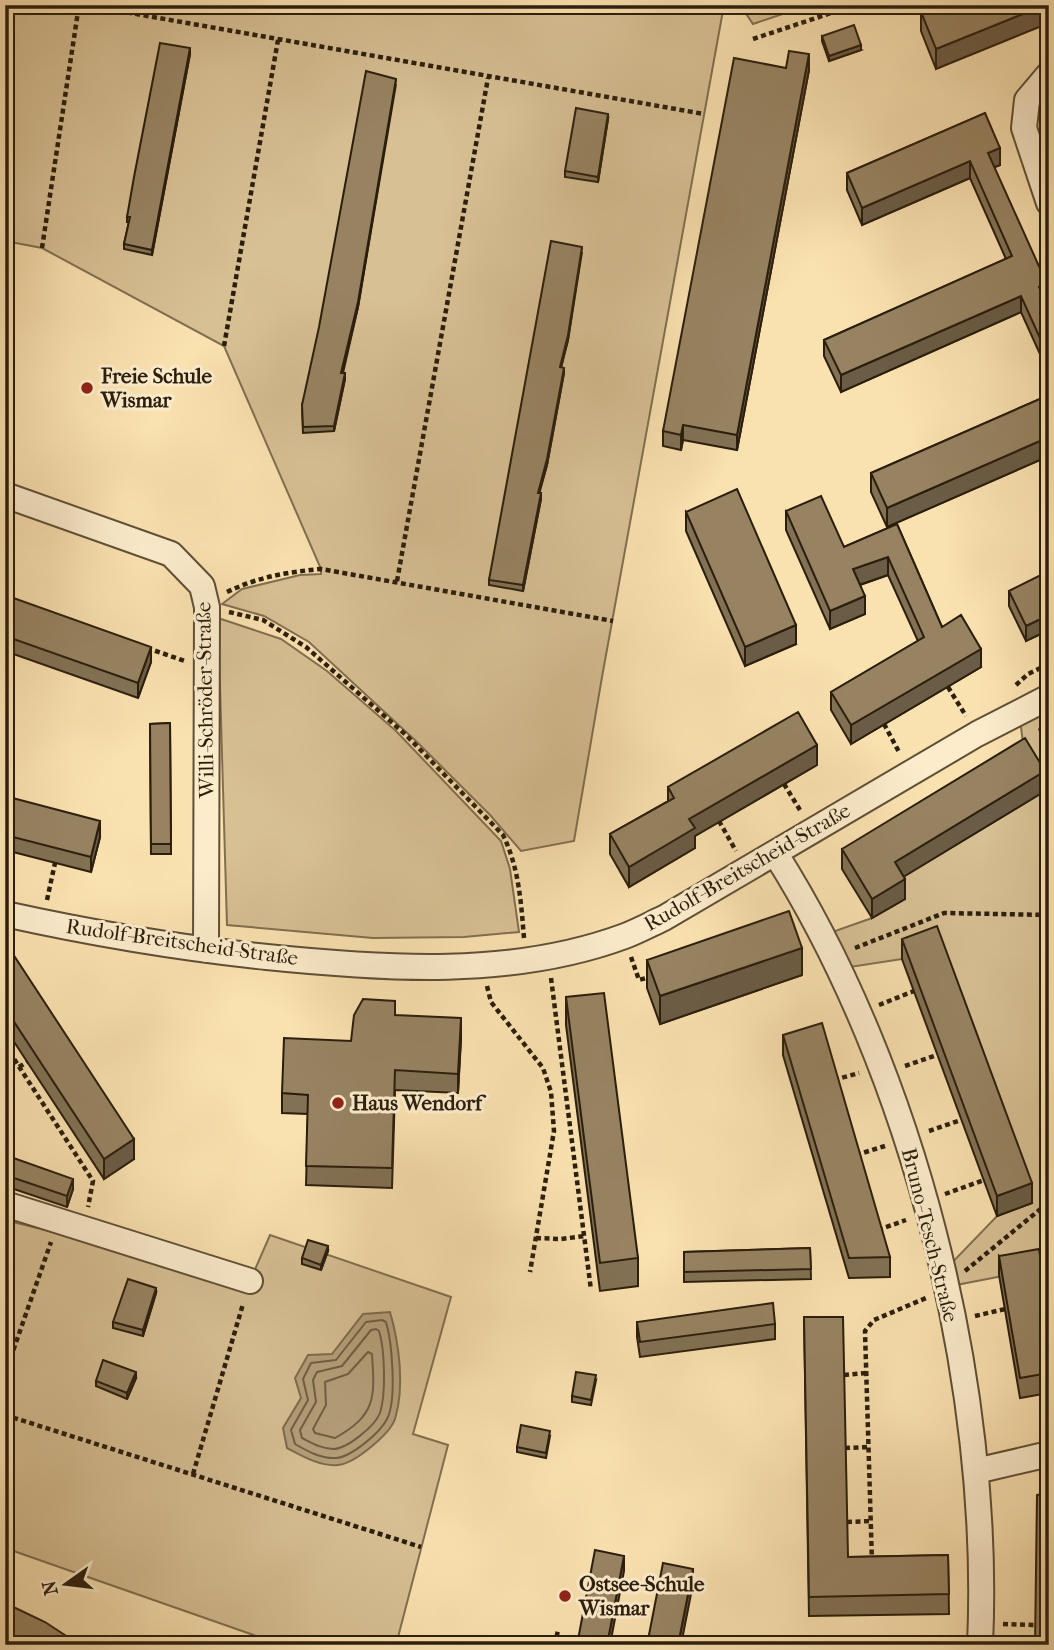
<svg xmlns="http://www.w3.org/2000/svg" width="1054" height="1650" font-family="'IM FELL French Canon',serif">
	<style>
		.green { fill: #d7c094; stroke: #816f50; stroke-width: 2 }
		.water { fill: #b49f79; stroke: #7d6b4e; stroke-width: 2 }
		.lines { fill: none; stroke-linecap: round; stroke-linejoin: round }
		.shore { stroke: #705e43; stroke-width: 2 }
		.minor-casing { stroke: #5f4f36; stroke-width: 28 }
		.path { stroke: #2b1e0d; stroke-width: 4.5; stroke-dasharray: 5 3.5; stroke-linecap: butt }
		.minor { stroke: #fceccc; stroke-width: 24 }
		.wall { fill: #827154; stroke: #2b1e0d; stroke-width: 2 }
		.shaded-wall { fill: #6a5c45; stroke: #2b1e0d; stroke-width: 2 }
		.building { fill: #978362; stroke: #2b1e0d; stroke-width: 2 }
		.poi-dot { fill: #8f2418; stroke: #fceccc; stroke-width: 2.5 }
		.labels { text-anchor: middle; stroke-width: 6; stroke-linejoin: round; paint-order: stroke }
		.poi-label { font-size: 21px; font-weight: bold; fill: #2b1e0d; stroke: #fceccc; text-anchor: start }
		.street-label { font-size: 21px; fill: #2b1e0d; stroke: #fceccc }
	</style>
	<rect width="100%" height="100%" fill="#fae1b0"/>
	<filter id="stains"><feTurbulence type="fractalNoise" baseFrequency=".00286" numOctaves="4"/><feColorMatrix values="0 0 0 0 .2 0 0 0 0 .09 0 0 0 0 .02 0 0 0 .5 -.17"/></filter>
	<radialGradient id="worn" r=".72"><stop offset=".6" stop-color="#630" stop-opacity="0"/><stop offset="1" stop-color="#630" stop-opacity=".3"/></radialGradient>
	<path class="green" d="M5,5H724L602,677L574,841L521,851L491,816L417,742L309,642L264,616L222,604L242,589L300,575L321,574V569L224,346L42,248L5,241Z
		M747,5H809L753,24L745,12Z
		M218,618L281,639L327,671L396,731L501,841L510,869L519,932L464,937L373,938L227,925Z
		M1049,696V1332L1038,1269L946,1287L943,1272L997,1216L1032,1203L936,946L902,959L837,969L821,936L872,918L905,899L895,882L1025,758L1019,712Z
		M5,1220L250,1281L270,1235L451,1297L413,1434L448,1445L396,1645H282L5,1548Z"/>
	<path class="water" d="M390,1312C399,1343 405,1387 395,1419C390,1434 354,1464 338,1465C321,1467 302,1456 287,1448L283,1428L301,1398L295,1378L308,1355L332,1354L363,1314Z"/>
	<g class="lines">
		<path class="shore" d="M382,1320L386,1322C392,1342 397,1400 387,1419C380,1433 351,1457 336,1458C321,1459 307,1451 295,1444L291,1430L308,1400L303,1379L311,1363L336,1360L366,1322Z
			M376,1329L379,1331C385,1350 386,1394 380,1413C375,1426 347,1449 333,1449C322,1449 312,1443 302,1438L300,1430L316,1402L313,1380L317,1372L342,1366L371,1330Z
			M368,1352L372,1354C375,1398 376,1415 335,1438L315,1433L313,1429L326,1405L325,1382L348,1374Z"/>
		<g class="minor-casing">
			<path id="minor" d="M1049,74L1027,100L1024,128L1049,203
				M5,495L171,554L202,586L207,607L206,950
				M775,853C914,1072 992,1386 980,1645
				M5,914C91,933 180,948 267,957C385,969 512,978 625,936C638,931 651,924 664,918L977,734L1049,697
				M5,1204L250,1281
				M976,1471L1049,1454"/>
		</g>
		<path class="path" d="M85,5L704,114
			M753,39L855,5
			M42,248L79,5
			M224,346L278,40
			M397,581L488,78
			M227,592C258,577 287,572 321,569L613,621
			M229,612L263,620L306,647L406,735L503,835C519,868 521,902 524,938
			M147,648L185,661
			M1016,685L1028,674L1049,664
			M948,687L966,716
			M884,724L899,752
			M1040,728L1049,750
			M784,784L800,810
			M719,821L736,851
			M47,900L55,863
			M855,948L944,913L1049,915
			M631,957L639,980L650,977
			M551,978L591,1290
			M487,986L491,1002L543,1068L551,1092L554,1131L530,1272
			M879,1005L914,991
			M5,1045L93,1181L88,1207
			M905,1066L937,1055
			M19,1067L27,1062
			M834,1080L859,1073
			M929,1131L961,1120
			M856,1155L885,1146
			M945,1194L984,1180
			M878,1230L906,1220
			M536,1238L561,1239L585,1236
			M965,1271L1049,1202
			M975,1316L1005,1309
			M5,1374L51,1242
			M844,1375L867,1373
			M5,1415L421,1547
			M845,1448L869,1447
			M193,1474L243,1304
			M847,1522L871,1521
			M872,1563L865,1331L874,1320L926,1298
			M1003,1624L1036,1625
			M555,1645L558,1630"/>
		<use href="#minor" class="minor"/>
	</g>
	<path class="wall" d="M937,5L936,69L921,31V12Z
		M822,36L861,50L829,61L822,41Z
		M190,54L152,255L124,249V244L129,222H127V217Z
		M786,68L809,70L737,450L683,440L681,450L663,446V431Z
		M396,84L358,307L343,373L345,379L334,431L303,433L302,405Z
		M985,113L1000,165L994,167L1049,308V374L1021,312L841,392L824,356V340L1006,259L970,178L862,225L847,190V173Z
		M608,119L598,182L565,177V171Z
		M582,252L568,340L561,367L564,373L547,465L539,493L541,499L523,591L489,585V580Z
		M1049,395V456L887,527L871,492V473Z
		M786,511L844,547L897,524L942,627L981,667L851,744L831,710V692L918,641L888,575L860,585L865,614L830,629L786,530Z
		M686,512L796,644L745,666L686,531Z
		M1049,571V630L1026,641L1009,606V591Z
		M5,595L151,662L138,698L5,651Z
		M170,723L171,854H151L150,724Z
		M817,765L695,836V848L629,887L610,854V834L668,801V787Z
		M1045,791L904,876L905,899L872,918L842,869V849Z
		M5,796L100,837L91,872L5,850Z
		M902,939L1032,1203L997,1216L902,959Z
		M5,954L134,1159L104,1179L5,1028Z
		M647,960L802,975L660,1024L647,988Z
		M566,997L638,1258V1286L600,1291L566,1025Z
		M395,1015L461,1038L458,1093L395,1090L392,1188L306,1185L308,1114L282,1113V1093L351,1041Z
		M783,1035L890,1257V1277L849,1278L783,1055Z
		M5,1155L73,1189L67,1207L5,1186Z
		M810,1248L811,1279L684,1282V1252Z
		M328,1251L321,1270L302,1264V1258Z
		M999,1256L1049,1312V1393L1020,1398L999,1275Z
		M156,1293L143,1336L113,1328V1322Z
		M804,1317L848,1557L948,1555L949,1614L809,1616Z
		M637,1322L775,1324V1339L640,1357L637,1337Z
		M136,1378L127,1399L96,1386V1381Z
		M596,1380L591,1405L572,1402V1396Z
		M550,1436L546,1458L517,1452V1447Z"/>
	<path class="shaded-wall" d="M1045,5H1049V23L936,69V49Z
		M861,45V50L829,61V56Z
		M190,48V54L152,255V250Z
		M809,54V70L737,450V435Z
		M396,79L358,307L341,378V373Z
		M608,114V119L598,182V177Z
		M1000,148V165L988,170V153Z
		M970,161V178L862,225V208Z
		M582,247L568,340L560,372V367Z
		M9,265V280L5,290V275Z
		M1047,284V301L1039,304V287Z
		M1021,296V312L841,392V375Z
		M564,368V373L547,465L538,498V493Z
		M345,373V379L334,431V426Z
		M683,425V440L681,450V435Z
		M1049,437V456L887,527V508Z
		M541,493V499L523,591V585Z
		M888,557V575L853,587V569Z
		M865,596V614L830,629V611Z
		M1049,615V630L1026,641V626Z
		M796,625V644L745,666V647Z
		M151,647V662L138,698V683Z
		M981,649V667L851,744V725Z
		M817,745V765L695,836V848L629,887V867L689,819Z
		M1045,771V791L895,882V862Z
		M100,821V837L91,872V857Z
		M905,879V899L872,918V899Z
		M802,948V975L660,1024V996Z
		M461,1018V1038L458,1093V1074Z
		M134,1139V1159L104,1179V1159Z
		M73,1179V1189L67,1207V1196Z
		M1032,1183V1203L997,1216V1196Z
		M328,1246V1251L321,1270V1265Z
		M156,1288V1293L143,1336V1330Z
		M136,1372V1378L127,1399V1393Z
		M624,1556V1571L610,1645H607Z
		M693,1569V1584L681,1645H678Z"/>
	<path class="building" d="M937,5H1045L936,49L921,12Z
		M854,25L861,45L829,56L822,36Z
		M160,43L190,48L152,250L124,244L130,217H127L134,177Z
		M789,51L809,54L737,435L683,425L681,435L663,431L734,58L786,68Z
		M366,71L396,79L358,302L341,373H345L334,426L303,427L302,405L319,327Z
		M576,108L608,114L598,177L565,171Z
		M985,113L1000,148L988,153L1047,284L1039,287L1049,308V358L1021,296L841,375L824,340L1012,256L970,161L862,208L847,173Z
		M551,241L582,247L568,335L560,367L564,368L547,459L538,493H541L523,585L489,580Z
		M5,263L9,265L5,275Z
		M1049,395V437L887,508L871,473Z
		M737,489L796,625L745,647L686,512Z
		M821,496L844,547L897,524L942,627L961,615L981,649L851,725L831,692L924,637L888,557L853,569L865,596L830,611L786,511Z
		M1049,571V615L1026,626L1009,591Z
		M5,595L151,647L138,683L5,636Z
		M798,712L817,745L689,819L695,828L629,867L610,834L674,798L668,787Z
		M170,723L171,844H151L150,724Z
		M1025,738L1045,771L895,862L905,879L872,899L842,849Z
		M5,796L100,821L91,857L5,835Z
		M789,911L802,948L660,996L647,960Z
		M937,926L1032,1183L997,1196L902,939Z
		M11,951L134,1139L104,1159L5,1008V954Z
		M604,993L638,1258L600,1263L566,997Z
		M363,999L395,1001V1015L461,1018L458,1074L395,1070L392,1168L306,1166L308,1095L282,1093L284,1038L351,1041L354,1015Z
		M822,1023L890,1257L849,1258L783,1035Z
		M5,1155L73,1179L67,1196L5,1175Z
		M308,1240L328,1246L321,1265L302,1258Z
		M810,1248L811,1269L684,1272V1252Z
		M1039,1249L1049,1312V1373L1020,1378L999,1256Z
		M128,1279L156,1288L143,1330L113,1322Z
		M773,1303L775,1324L640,1342L637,1322Z
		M804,1317H843L848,1557L948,1555L949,1594L809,1597Z
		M103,1360L136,1372L127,1393L96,1381Z
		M576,1372L596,1375L591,1400L572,1396Z
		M521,1425L550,1431L546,1453L517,1447Z
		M1049,1492V1645H1035L1037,1495Z
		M595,1550L624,1556L607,1645H577Z
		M663,1563L693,1569L678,1645H647Z
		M5,1603L45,1622L80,1645H5Z"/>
	<g class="poi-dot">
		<circle cx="87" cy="388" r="7"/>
		<circle cx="338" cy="1103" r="7"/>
		<circle cx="565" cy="1596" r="7"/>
	</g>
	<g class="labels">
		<g class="poi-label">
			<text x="101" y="383">Freie Schule<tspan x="101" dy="24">Wismar</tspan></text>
			<text x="352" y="1110">Haus Wendorf</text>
			<text x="579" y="1591">Ostsee-Schule<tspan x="579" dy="24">Wismar</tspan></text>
		</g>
		<g class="street-label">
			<text transform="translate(205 700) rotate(-91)" y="7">Willi-Schröder-Straße</text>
			<text transform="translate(747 867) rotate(-30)" y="7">Rudolf-Breitscheid-Straße</text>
			<text transform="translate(182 942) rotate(8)" y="7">Rudolf-Breitscheid-Straße</text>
			<text transform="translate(930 1235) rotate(76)" y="7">Bruno-Tesch-Straße</text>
		</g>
	</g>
	<rect width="1054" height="1650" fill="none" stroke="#fae1b0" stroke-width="28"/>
	<rect x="7" y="7" width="1040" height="1636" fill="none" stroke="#2b1e0d" stroke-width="3.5"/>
	<rect x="14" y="14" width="1026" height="1622" fill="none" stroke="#2b1e0d" stroke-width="2"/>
	<g transform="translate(66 1584) rotate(256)" stroke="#fceccc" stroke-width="5" paint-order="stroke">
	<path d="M0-5L12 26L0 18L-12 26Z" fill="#2b1e0d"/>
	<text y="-10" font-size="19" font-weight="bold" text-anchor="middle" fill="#2b1e0d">N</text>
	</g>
	<rect width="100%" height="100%" filter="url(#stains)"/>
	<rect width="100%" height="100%" fill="url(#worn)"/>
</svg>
